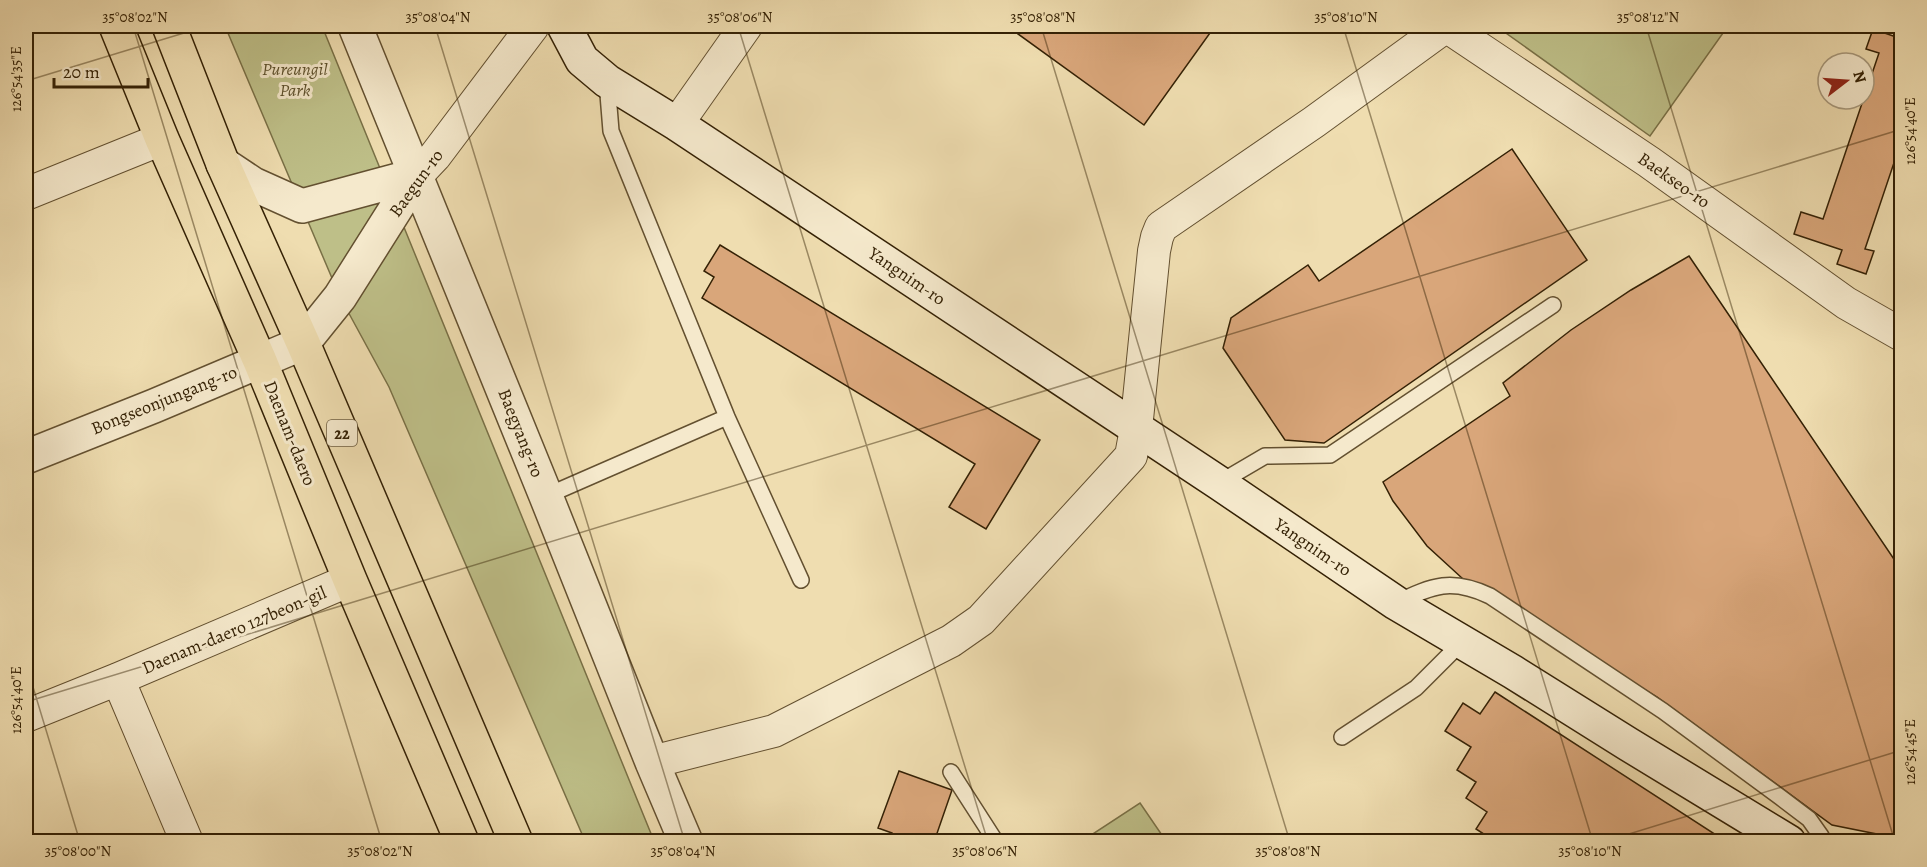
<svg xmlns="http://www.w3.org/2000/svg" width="1927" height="867" font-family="Alegreya,serif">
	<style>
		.green { fill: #bebf88; stroke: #797046; stroke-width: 1.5 }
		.building { fill: #d9a67a; stroke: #342105; stroke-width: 1.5 }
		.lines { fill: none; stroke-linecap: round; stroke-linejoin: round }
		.service-casing { stroke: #635030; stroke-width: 18 }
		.minor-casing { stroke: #635030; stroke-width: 34 }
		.tertiary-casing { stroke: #635030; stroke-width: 36 }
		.secondary-casing { stroke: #342105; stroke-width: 36 }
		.primary-casing { stroke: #342105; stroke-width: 36 }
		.service { stroke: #f5e9cc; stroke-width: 15 }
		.minor { stroke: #f5e9cc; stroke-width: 32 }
		.tertiary { stroke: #f5e9cc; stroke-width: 33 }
		.secondary { stroke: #f5e9cc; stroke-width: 33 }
		.primary { stroke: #efddb0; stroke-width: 33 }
		.ticks { fill: none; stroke: #342105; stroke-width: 1.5; stroke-opacity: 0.45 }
		.labels { text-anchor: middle; stroke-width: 6; stroke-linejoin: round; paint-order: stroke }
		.shield { fill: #f5e9cc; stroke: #6e5d41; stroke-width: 1.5 }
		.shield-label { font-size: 16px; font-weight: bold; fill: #342105 }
		.park-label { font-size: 18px; font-style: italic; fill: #5d502c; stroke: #f5e9cc }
		.street-label { font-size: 18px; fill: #342105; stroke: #f5e9cc }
		.neatline { fill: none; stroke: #342105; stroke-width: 2 }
		.ticks-label { font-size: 15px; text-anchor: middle; fill: #342105 }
	</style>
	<rect width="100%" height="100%" fill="#efddb0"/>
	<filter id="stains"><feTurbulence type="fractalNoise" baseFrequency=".00333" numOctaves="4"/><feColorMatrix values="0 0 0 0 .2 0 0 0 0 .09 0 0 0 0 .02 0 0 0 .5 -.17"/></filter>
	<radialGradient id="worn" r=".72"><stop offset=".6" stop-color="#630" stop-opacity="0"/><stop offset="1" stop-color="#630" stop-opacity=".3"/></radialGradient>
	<path class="green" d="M225,26H322L654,841H585L389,387L340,297Z
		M1496,26H1728L1650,136Z
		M1140,803L1166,841H1082Z"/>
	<path class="building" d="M1007,26H1215L1144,125Z
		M1873,29L1902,39V139L1865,249L1874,251L1866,274L1837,264L1842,250L1794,234L1801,212L1823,219L1879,53L1866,49Z
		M1512,149L1587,260L1324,443L1285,440L1223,348L1231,318L1308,265L1319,281Z
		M720,245L1040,440L986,529L949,507L975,464L702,298L714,277L704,271Z
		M1689,256L1902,571V839L1832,825L1657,697L1463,579L1427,546L1393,501L1383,482L1510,396L1503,383L1571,330L1631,290Z
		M1495,692L1727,842H1496L1476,829L1487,812L1466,798L1476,782L1457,770L1471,747L1445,731L1463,703L1480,714Z
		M899,771L952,790L934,842H889L892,833L878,828Z"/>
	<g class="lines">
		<g class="service-casing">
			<path id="service" d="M607,82L611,131L727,417L801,580
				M1219,483L1265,456L1330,455L1553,305
				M546,496L727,417
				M1396,603C1433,585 1452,578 1490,596L1663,711L1780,797L1809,819L1821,836L1822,842
				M1342,737L1416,688L1462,642
				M951,772L996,842"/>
		</g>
		<g class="minor-casing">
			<path id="minor" d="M1446,26L1649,162L1846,303L1902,335
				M677,124L746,26
				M417,175L435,156L533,26
				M26,194L162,139
				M118,679L187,842
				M26,716L118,679L350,580
				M652,762L774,731L951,641L981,620L1131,456L1136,429L1154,251L1157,237L1161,227L1314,122L1446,26"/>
		</g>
		<g class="tertiary-casing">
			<path id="tertiary" d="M355,26L546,496L652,762L686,842
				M223,164L253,184L302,206L417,175
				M26,457L154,406L303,343L340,297L417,175"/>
		</g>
		<g class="secondary-casing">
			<path id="secondary" d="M564,26L582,60L607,81L677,124L1219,483L1396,603L1513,672L1628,744L1789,842"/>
		</g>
		<g class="primary-casing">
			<path id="primary" d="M116,26L162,139L260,361L350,580L462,842
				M169,26L223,164L303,343L516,842"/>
		</g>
		<use href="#service" class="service"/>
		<use href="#minor" class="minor"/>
		<use href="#tertiary" class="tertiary"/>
		<use href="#secondary" class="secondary"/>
		<use href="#primary" class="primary"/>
	</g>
	<path class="ticks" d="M133,26L382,842M435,26L685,842M738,26L988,842M1041,26L1290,842M1343,26L1593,842M1646,26L1895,842M26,81L207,26M26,664L80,842M26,702L1902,129M1603,842L1902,750"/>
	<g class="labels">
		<rect class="shield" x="327" y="420" width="30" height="26" rx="4.5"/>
		<g class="shield-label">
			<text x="342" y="439">22</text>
		</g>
		<g class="park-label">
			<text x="295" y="75">Pureungil<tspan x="295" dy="21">Park</tspan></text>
		</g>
		<g class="street-label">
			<text transform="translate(1674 180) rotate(35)" y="6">Baekseo-ro</text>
			<text transform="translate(416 183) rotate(-54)" y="6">Baegun-ro</text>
			<text transform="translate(907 276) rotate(34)" y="6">Yangnim-ro</text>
			<text transform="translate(164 400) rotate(-22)" y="6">Bongseonjungang-ro</text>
			<text transform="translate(290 433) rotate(68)" y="6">Daenam-daero</text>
			<text transform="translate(521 433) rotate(68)" y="6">Baegyang-ro</text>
			<text transform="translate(1313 547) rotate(34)" y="6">Yangnim-ro</text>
			<text transform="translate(234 630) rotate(-23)" y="6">Daenam-daero 127beon-gil</text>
		</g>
	</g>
	<rect width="1927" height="867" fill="none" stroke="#efddb0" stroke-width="66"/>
	<g transform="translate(1846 81) rotate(73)"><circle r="28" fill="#f5e9cc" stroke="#a8997c" stroke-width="1.5"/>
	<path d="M0-4.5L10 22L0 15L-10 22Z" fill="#8f2418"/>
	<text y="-9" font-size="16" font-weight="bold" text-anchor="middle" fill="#342105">N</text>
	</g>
	<path d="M54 78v9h94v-9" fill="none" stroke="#342105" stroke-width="3"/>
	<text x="63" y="78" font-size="18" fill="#342105" stroke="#f5e9cc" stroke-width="4.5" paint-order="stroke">20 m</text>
	<rect x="33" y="33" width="1861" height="801" class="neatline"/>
	<g class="ticks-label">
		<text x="135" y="22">35°08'02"N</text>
		<text x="438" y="22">35°08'04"N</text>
		<text x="740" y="22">35°08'06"N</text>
		<text x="1043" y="22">35°08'08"N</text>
		<text x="1346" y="22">35°08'10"N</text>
		<text x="1648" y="22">35°08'12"N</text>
		<text transform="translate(16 79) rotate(-90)" y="5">126°54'35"E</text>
		<text transform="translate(1910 131) rotate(-90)" y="5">126°54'40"E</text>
		<text transform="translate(16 700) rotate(-90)" y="5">126°54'40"E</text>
		<text transform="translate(1910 752) rotate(-90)" y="5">126°54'45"E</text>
		<text x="78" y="856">35°08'00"N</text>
		<text x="380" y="856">35°08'02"N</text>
		<text x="683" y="856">35°08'04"N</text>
		<text x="985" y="856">35°08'06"N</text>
		<text x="1288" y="856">35°08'08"N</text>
		<text x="1590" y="856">35°08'10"N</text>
	</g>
	<rect width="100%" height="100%" filter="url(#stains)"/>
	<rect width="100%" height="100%" fill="url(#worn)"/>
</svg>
